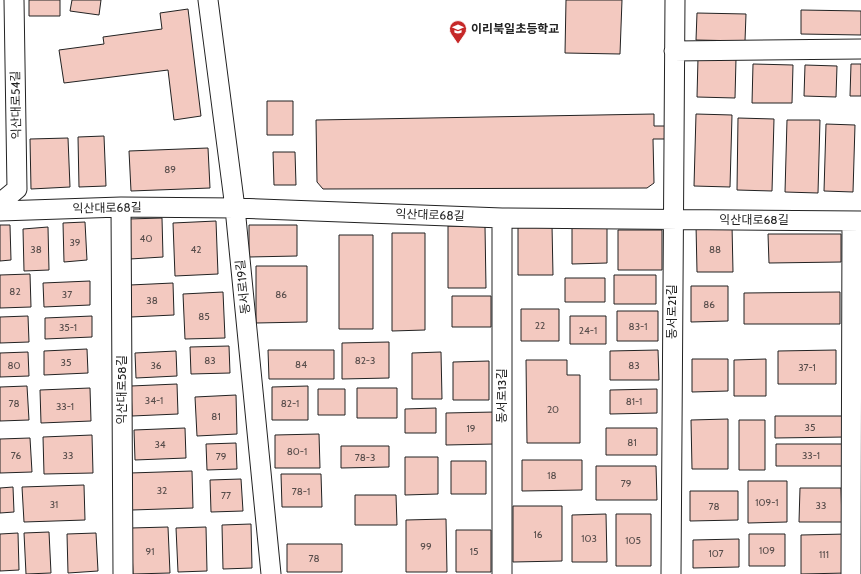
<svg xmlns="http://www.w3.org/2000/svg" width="861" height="574" font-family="Cabin,'Noto Sans KR',sans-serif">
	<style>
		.building { fill: #f3c9c0; stroke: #222 }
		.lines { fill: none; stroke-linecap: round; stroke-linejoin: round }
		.street-casing { stroke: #222; stroke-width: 21 }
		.street { stroke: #fff; stroke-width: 19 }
		.labels { text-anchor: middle; stroke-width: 3; stroke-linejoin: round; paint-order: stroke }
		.number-label { font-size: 10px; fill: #564c4a }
		.poi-label { font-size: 12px; font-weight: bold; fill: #222; stroke: #fff; text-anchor: start }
		.street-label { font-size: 12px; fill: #222; stroke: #fff }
	</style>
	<rect width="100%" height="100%" fill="#fff"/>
	<path class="building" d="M29,0H60V16H29Z
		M72,0H101L99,15L70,11Z
		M566,0H622L620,54L565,53Z
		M188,9L201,116L174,120L168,70L64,83L59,50L104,44L103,37L162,29L160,13Z
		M801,10L861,11V35L801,34Z
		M697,13L746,14L745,41L696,40Z
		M698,58L736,59L735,98L697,97Z
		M753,64L793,65L792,103H752Z
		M851,64H861V96H850Z
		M805,65L837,66L836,97L804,96Z
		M267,101H293V135H267Z
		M654,114V126H673V139H653L654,183L647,188L323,189L317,182L316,120Z
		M696,114L732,115L730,187L694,186Z
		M738,118L774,119L772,191L737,190Z
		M787,120H820L818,193L785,192Z
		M826,124L855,125L853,192L824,191Z
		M104,136L106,186L79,187L78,137Z
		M68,138L70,187L31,189L30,139Z
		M208,148L210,188L131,191L129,151Z
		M273,152H295L296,185H274Z
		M162,218L163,257L130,259L128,219Z
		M216,221L218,274L175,276L173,223Z
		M85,222L87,260L64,262L63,223Z
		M572,223H607V263L572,264Z
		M0,225H10L11,260L0,261Z
		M249,225H297V256L249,257Z
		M518,225H552L553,275H518Z
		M696,225H732L733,272H697Z
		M448,226H485L486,288H448Z
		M48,227L49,270L24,271L23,229Z
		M618,230H662V270H618Z
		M392,233H425V330L392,331Z
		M768,234H841V262L769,263Z
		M339,235H373V329H339Z
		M256,266H307V322L256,323Z
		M30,274L31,307L0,308V275Z
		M614,275H656V304H614Z
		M565,278H605V302H565Z
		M90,281V305L44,307L43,283Z
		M173,283L174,315L131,317L130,285Z
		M691,286H728V321L691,322Z
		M223,292L225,338L185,339L183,294Z
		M840,292V324H744V293Z
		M452,296H491V327H452Z
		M521,309H559V341H521Z
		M617,311H658V341H617Z
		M28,316L29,342L0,343V317Z
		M92,316V337L45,339V318Z
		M570,316H606V344H570Z
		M389,342V378L342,379V343Z
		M229,346L230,373L191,374L190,347Z
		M87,349L88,373L44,375V351Z
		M268,350H334V379H269Z
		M658,350L659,380H610V351Z
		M836,350V384H778V351Z
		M176,351L177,376L136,378L135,353Z
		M28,352L29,376L0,377V353Z
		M441,352L442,399H412V353Z
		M692,359H728V391L692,392Z
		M766,359V396H734V360Z
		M526,360H567V375H580V443H527Z
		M489,361V400H453V362Z
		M177,384L178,414L132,416L131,386Z
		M27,386L29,420L0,421V387Z
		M308,386V420H272V387Z
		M90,388L91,421L41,423L40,390Z
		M357,388H397V418H357Z
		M318,389H345V415H318Z
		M657,389V413L610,414V390Z
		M236,395L237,434L197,436L195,397Z
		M436,408V433H405V409Z
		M495,412V444L446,445V413Z
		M775,416H845V437L775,438Z
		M728,419V469H692L691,420Z
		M739,420H765V470H739Z
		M185,428L186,458L135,460L134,430Z
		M606,428H657V455H606Z
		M319,434L320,468H275V435Z
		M92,435L93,473L44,474L43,437Z
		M30,438L32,472L0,473V439Z
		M236,443L237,469L207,470L206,444Z
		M776,444H846V466H776Z
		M341,446H389V467L341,468Z
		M405,457H438V494L405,495Z
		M522,460H582V490L522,491Z
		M451,461H486V494H451Z
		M596,466H656L657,500H596Z
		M192,471L193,508L132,510L130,473Z
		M281,474H321L322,507H282Z
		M241,479L243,511L211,512L210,480Z
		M748,481H787V522L748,523Z
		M84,485L85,520L24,522L22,487Z
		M13,487L14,512L0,513V488Z
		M800,488H841L842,522H799Z
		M690,491H738V520L690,521Z
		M355,495H396L397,525H355Z
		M513,506H562V561L513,562Z
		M606,514L607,562H572V515Z
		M616,514H651V566H616Z
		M446,519L447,572H406V520Z
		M251,524L252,568L223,569L222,525Z
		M168,527L170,573L133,574L131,528Z
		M206,527L207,571L178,572L176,528Z
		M456,530H491V572H456Z
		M49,532L51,573L26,574L24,533Z
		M18,533L19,570L0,571V534Z
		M96,533L98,571L68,573L67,534Z
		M749,534H785V566H749Z
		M847,534V573L801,574V535Z
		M739,539V567L693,568V540Z
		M287,544H342V572H287Z"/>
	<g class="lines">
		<g class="street-casing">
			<path id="street" d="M208,0L235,208L271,574
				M674,51L861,49
				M0,203L17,189L14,0
				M121,207L123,574
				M0,211L121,207L235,208L502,218L861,221
				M502,574V218
				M671,574L675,0
				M851,574L852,221"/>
		</g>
		<use href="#street" class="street"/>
	</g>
	<defs>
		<g id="school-pin" transform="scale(0.9)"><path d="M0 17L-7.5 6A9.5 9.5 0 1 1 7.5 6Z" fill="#c62828" stroke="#fff"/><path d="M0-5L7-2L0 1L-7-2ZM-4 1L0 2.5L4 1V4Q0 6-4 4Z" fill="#fff"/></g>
	</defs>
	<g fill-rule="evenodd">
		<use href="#school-pin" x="458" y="29"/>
	</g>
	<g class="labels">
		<g class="number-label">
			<text x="170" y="173">89</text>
			<text x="146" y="242">40</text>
			<text x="75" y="246">39</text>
			<text x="36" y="253">38</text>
			<text x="196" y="253">42</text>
			<text x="715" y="253">88</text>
			<text x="15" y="295">82</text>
			<text x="67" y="298">37</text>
			<text x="281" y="298">86</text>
			<text x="152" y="304">38</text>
			<text x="709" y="308">86</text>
			<text x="204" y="320">85</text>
			<text x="540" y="329">22</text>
			<text x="638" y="330">83-1</text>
			<text x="68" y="331">35-1</text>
			<text x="588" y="334">24-1</text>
			<text x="210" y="364">83</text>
			<text x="365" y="364">82-3</text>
			<text x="66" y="366">35</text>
			<text x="301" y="368">84</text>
			<text x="14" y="369">80</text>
			<text x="156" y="369">36</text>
			<text x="634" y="369">83</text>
			<text x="807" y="371">37-1</text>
			<text x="154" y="404">34-1</text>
			<text x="634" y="405">81-1</text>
			<text x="14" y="407">78</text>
			<text x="290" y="407">82-1</text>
			<text x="65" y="410">33-1</text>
			<text x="553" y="413">20</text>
			<text x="216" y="420">81</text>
			<text x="810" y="431">35</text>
			<text x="471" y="432">19</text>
			<text x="632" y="446">81</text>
			<text x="160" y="448">34</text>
			<text x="297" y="455">80-1</text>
			<text x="16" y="459">76</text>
			<text x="68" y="459">33</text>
			<text x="811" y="459">33-1</text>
			<text x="221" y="460">79</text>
			<text x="365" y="461">78-3</text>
			<text x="552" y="479">18</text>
			<text x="626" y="487">79</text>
			<text x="162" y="494">32</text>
			<text x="301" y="495">78-1</text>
			<text x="226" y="499">77</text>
			<text x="767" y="506">109-1</text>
			<text x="54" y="508">31</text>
			<text x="821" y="509">33</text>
			<text x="714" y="510">78</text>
			<text x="538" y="538">16</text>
			<text x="589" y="542">103</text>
			<text x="633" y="544">105</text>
			<text x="426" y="550">99</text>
			<text x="767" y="554">109</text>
			<text x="150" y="555">91</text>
			<text x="474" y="555">15</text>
			<text x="716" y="557">107</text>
			<text x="824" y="558">111</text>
			<text x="314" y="562">78</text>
		</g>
		<g class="poi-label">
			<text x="471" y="33">이리북일초등학교</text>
		</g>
		<g class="street-label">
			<text transform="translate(16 105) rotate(-91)" y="4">익산대로54길</text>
			<text transform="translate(107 208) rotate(-1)" y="4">익산대로68길</text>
			<text transform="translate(430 215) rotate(2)" y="4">익산대로68길</text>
			<text x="754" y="224">익산대로68길</text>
			<text transform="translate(243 287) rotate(-96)" y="4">동서로19길</text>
			<text transform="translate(672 312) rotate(-90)" y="4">동서로21길</text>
			<text transform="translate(122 390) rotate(-90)" y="4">익산대로58길</text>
			<text transform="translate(502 396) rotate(-90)" y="4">동서로13길</text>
		</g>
	</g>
</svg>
